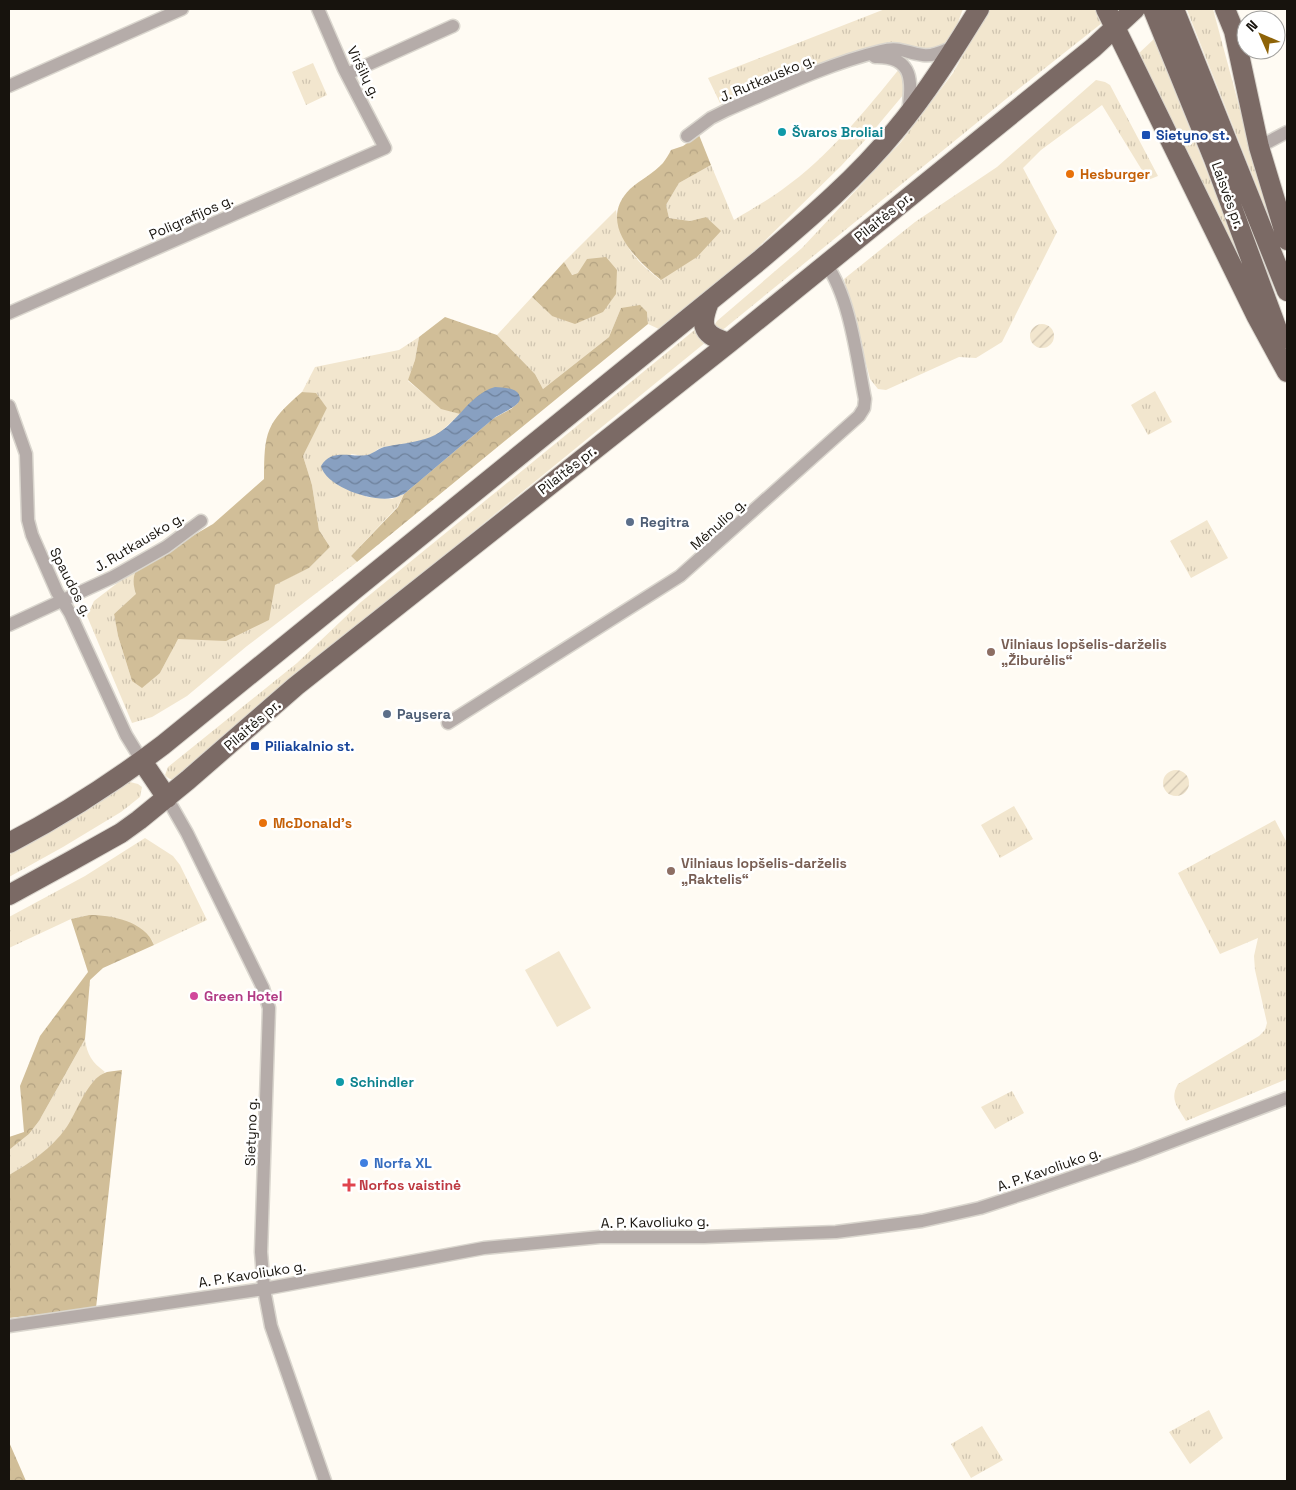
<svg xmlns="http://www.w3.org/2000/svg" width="1296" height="1490" font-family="'Space Grotesk',sans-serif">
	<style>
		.grass { fill: url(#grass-tufts) }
		.forest { fill: url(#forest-crowns) }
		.garden { fill: url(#garden-furrows) }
		.pitch { fill: #f2e6ce }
		.water { fill: url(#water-waves) }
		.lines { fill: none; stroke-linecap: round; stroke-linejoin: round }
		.minor-casing { stroke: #dad6ce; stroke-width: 15 }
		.primary-casing { stroke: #dad6ce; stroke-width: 22 }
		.minor { stroke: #b5aca9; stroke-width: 12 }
		.primary { stroke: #7b6a65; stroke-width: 20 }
		.culture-dot { fill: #0f9aa8; stroke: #fff; stroke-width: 2 }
		.transit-dot { fill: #1a4fb4; stroke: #fff; stroke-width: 2 }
		.food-dot { fill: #e8710a; stroke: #fff; stroke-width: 2 }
		.service-dot { fill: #5c6f8a; stroke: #fff; stroke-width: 2 }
		.education-dot { fill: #8d6e63; stroke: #fff; stroke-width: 2 }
		.hotel-dot { fill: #d1479c; stroke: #fff; stroke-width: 2 }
		.shop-dot { fill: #3f7fe0; stroke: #fff; stroke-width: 2 }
		.health-dot { fill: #e0444e; stroke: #fff; stroke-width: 2 }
		.labels { text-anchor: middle; stroke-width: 5; stroke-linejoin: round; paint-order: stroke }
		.street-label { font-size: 14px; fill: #17130d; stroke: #fff }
		.culture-label { font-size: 14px; font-weight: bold; fill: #0d838f; stroke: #fff; text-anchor: start }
		.transit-label { font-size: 14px; font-weight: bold; fill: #164399; stroke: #fff; text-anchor: start }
		.food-label { font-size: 14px; font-weight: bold; fill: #c56008; stroke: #fff; text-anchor: start }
		.service-label { font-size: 14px; font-weight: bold; fill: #4e5e75; stroke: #fff; text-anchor: start }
		.education-label { font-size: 14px; font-weight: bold; fill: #785e54; stroke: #fff; text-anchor: start }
		.hotel-label { font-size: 14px; font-weight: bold; fill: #b23c85; stroke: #fff; text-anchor: start }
		.shop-label { font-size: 14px; font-weight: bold; fill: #366cbe; stroke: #fff; text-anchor: start }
		.health-label { font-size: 14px; font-weight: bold; fill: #be3a42; stroke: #fff; text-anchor: start }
	</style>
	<defs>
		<pattern id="grass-tufts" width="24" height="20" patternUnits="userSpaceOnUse" patternTransform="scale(1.25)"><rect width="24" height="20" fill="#f2e6ce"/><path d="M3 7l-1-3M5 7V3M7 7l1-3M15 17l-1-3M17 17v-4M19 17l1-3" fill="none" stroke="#cfc4b0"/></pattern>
		<pattern id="forest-crowns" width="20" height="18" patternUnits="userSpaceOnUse" patternTransform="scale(1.25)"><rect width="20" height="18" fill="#d1be98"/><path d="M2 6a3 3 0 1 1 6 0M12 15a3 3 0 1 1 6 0" fill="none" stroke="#b3a282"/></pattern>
		<pattern id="garden-furrows" width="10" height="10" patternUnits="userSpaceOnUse" patternTransform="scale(1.25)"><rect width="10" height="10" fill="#f2e6ce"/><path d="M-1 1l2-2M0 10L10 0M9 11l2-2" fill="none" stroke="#cfc4b0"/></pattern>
		<pattern id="water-waves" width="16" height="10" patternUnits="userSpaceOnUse" patternTransform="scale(1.25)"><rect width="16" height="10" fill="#88a0c1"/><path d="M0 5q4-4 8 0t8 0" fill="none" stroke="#6e819b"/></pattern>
	</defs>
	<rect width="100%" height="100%" fill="#fffbf3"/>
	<path class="grass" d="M885,9H963C955,29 953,45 929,50L849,54L720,103L708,78Z
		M989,9H1097L1102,23L1006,99L725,328L720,331L714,326L717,321L802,248L901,142L953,73Z
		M1188,9H1213L1267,210H1266L1187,10Z
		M1154,39L1256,294L1137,55Z
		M313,63L327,95L306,105L292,72Z
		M900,68L906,79L904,94L868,137L841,166L734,271L661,330L648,324L647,312L621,308L609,337L543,389L535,374L497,335L532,297L552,316L578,273L571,275L564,262L616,210C621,245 634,259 660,280L706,217L690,221L669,218L666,205L679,183L711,165L734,220C750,210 767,201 783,189C828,157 865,111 900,68Z
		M1096,80L1105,82L1110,85L1158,176L1148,180L1102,105L1041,150L1023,168L1057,232L1002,342L976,358L959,357L886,390L878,389L870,379L844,279L915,222L997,167Z
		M697,328L706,342L278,691L177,779C172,779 169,780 165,775L168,767L297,663L361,602Z
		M419,337L415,360L408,381L441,408L460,414L435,437L408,444L384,447L378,449L372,454L364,456L351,454L366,497L392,499L404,494L398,506L351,556L357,562L247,646L187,696L152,717L132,723L87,616L94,601L137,568C132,578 133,584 137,594L114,614L118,636L132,681L160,673L171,652L166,636L309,568L330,547L319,530L312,485L303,456L327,408L316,394L302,392L315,367L399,350Z
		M1155,391L1172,422L1148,435L1131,405Z
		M1207,520L1228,558L1191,578L1170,541Z
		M130,782L138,784L142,787L140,797L121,812L63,847L9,877V854L36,840L125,783Z
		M1014,806L1033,839L1000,858L981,825Z
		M1275,820L1287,843V1079L1186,1121C1178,1107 1169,1100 1178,1084L1259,1036L1265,1030L1267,1023L1255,970L1254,956L1258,938L1220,954L1178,873Z
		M145,838L173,856L180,865L207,920L154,945L152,940L89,915L71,919L9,948V917L85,876Z
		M85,1039C87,1055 92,1062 105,1072C85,1087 80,1110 66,1129C51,1148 31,1163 9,1175V1150L29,1134L39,1121Z
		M1012,1091L1024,1113L995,1129L981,1107Z
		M1209,1410L1223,1438L1190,1464L1169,1432Z
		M982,1426L1003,1460L971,1478L951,1444Z"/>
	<path class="forest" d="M699,135L711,165L679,183L666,205L669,218L690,221L706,217L721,231L697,257L661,280C634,258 597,222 630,189C640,180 654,173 663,163C666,159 669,154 671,150L683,146Z
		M606,257L617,270L616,294L603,312L575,324L552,316L532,297L564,262L572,275L578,273L587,259Z
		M640,305L647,312L648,324L357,562L351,556L398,507L404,494L494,418L511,409L518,403L481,394L460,414L441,409L408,380L415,360L419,337L445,317L497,335L535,374L543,389L609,337L621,308Z
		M302,392L316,393L327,408L303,456L312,485L319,530L330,547L309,568L275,585L269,620L226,641L178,639L160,673L142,688L132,681L118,636L114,614L136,594C133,584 132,578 137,568L213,524L264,479C264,432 266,423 302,392Z
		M89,915C111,915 145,921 154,945L103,968L90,980L85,1039L39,1121L29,1134L9,1150V1137L24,1132L20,1086L40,1036L88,972L71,919Z
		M122,1070L96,1308L9,1318V1175C30,1163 52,1148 66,1128C77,1113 87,1078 107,1072C111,1071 117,1071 122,1070Z
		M9,1442L26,1481H9Z"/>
	<path class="garden" d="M1030 336a12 12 0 1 1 24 0a12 12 0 1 1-24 0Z
		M1163 783a13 13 0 1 1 26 0a13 13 0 1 1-26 0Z"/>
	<path class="pitch" d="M559,951L591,1008L557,1027L525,970Z"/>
	<path class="water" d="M495,387C503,388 520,387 520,399C519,407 498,414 493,419C463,444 434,469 404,494C400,495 396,498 392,498C372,502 326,487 321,466C332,448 350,458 367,455C373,454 377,449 384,447C398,444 412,443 425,439C454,432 466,395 495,387Z"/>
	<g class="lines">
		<g class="minor-casing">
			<path id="minor" d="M875,57C915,56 912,83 908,113
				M347,74L453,26
				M9,86L182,9
				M687,136L711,118L727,110C778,88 828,64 881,51C900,46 906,53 923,55C934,57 945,50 955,46
				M1259,147L1287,132
				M9,313L385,148L344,69L318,9
				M9,406L26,454L28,520L32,535L57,592L70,613L126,735L142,761
				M9,625L113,577L166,547L201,521
				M448,723L680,576L859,416L864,408L865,399C857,359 850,297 826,264
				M167,798L187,833L263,988L269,1008L261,1252L264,1289L271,1326L325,1481
				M9,1326L264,1289L484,1248L600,1237H704L836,1232L922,1221L980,1208L1032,1191L1134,1156L1287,1098"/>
		</g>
		<g class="primary-casing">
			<path id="primary" d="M1106,9L1257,317L1287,372
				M1153,9L1214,159L1281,340
				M1174,9L1287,291
				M1225,9L1234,31L1259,147L1287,240
				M709,302C699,327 703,335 729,343
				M142,761L167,798
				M9,843C63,815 114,782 163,745L760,260C807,220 855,180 895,131C927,93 953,51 979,9
				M9,895L71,861L121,833L139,820L188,780L296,686L729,343L1093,48L1135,9"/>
		</g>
		<use href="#minor" class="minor"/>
		<use href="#primary" class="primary"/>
	</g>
	<g class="culture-dot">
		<circle cx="782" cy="132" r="5"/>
		<circle cx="340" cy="1082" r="5"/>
	</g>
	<g class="transit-dot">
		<rect x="1141" y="130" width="10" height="10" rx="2.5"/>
		<rect x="250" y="741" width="10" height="10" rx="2.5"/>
	</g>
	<g class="food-dot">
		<circle cx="1070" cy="174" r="5"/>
		<circle cx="263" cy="823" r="5"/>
	</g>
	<g class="service-dot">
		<circle cx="630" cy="522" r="5"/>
		<circle cx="387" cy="714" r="5"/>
	</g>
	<g class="education-dot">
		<circle cx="991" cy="652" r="5"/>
		<circle cx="671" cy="871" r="5"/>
	</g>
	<circle class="hotel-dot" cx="194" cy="996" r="5"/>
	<circle class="shop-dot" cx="364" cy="1163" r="5"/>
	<path class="health-dot" d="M346.5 1177.5h5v5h5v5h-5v5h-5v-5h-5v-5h5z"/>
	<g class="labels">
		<g class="street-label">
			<text transform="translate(364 72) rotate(63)" y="5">Viršilų g.</text>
			<text transform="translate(767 78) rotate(-23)" y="5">J. Rutkausko g.</text>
			<text transform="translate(1228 195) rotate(70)" y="5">Laisvės pr.</text>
			<text transform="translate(191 217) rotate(-24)" y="5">Poligrafijos g.</text>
			<text transform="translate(883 217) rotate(-39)" y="5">Pilaitės pr.</text>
			<text transform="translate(567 470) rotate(-38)" y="5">Pilaitės pr.</text>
			<text transform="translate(718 524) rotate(-42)" y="5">Mėnulio g.</text>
			<text transform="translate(139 542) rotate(-31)" y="5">J. Rutkausko g.</text>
			<text transform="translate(71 582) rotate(63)" y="5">Spaudos g.</text>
			<text transform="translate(252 725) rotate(-41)" y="5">Pilaitės pr.</text>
			<text transform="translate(251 1132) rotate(-88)" y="5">Sietyno g.</text>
			<text transform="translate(1049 1169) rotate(-19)" y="5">A. P. Kavoliuko g.</text>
			<text transform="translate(655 1222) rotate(-1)" y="5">A. P. Kavoliuko g.</text>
			<text transform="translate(252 1274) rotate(-9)" y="5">A. P. Kavoliuko g.</text>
		</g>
		<g class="culture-label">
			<text x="792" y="137">Švaros Broliai</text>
			<text x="350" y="1087">Schindler</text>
		</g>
		<g class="transit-label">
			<text x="1156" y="140">Sietyno st.</text>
			<text x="265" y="751">Piliakalnio st.</text>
		</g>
		<g class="food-label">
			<text x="1080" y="179">Hesburger</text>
			<text x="273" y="828">McDonald's</text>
		</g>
		<g class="service-label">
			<text x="640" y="527">Regitra</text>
			<text x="397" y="719">Paysera</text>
		</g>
		<g class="education-label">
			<text x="1001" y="649">Vilniaus lopšelis-darželis<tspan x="1001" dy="16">„Žiburėlis“</tspan></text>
			<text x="681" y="868">Vilniaus lopšelis-darželis<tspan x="681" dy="16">„Raktelis“</tspan></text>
		</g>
		<g class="hotel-label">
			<text x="204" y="1001">Green Hotel</text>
		</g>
		<g class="shop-label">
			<text x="374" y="1168">Norfa XL</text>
		</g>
		<g class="health-label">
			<text x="359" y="1190">Norfos vaistinė</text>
		</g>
	</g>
	<rect width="1296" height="1490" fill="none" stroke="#17130d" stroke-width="20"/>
	<g transform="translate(1261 35) rotate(315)"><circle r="24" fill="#ffffff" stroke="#a2a19e"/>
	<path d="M0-4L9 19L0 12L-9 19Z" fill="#8e6308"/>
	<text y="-8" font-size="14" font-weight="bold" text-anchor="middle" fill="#17130d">N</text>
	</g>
</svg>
